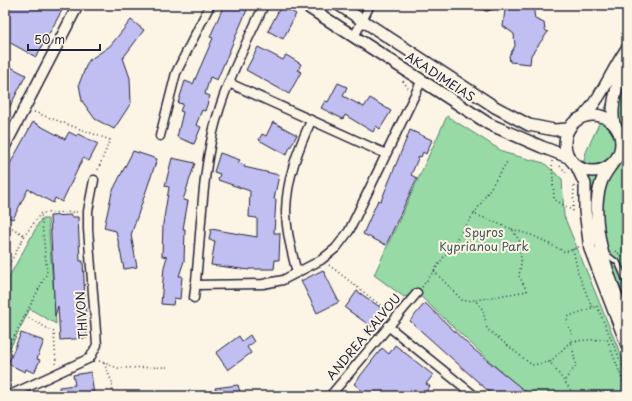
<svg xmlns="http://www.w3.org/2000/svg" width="632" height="401" font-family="'Playpen Sans',sans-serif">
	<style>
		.green { fill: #97daa6; stroke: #5c7e70 }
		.building { fill: #c1bff1; stroke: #22223b }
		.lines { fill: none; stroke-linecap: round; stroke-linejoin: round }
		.service-casing { stroke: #22223b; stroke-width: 7 }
		.minor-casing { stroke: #22223b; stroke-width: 11 }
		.tertiary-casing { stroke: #22223b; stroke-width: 13 }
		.secondary-casing { stroke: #22223b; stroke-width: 14 }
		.path { stroke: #22223b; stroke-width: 1.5; stroke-dasharray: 1 3; stroke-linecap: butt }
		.service { stroke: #fcf5e5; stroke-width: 4 }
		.minor { stroke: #fcf5e5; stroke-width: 8 }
		.tertiary { stroke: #fcf5e5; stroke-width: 10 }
		.secondary { stroke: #fcf5e5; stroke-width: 11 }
		.labels { text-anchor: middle; stroke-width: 4; stroke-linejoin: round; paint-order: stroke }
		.street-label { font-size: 12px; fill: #22223b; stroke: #fcf5e5 }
		.park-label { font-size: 12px; fill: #45595b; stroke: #fcf5e5 }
	</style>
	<rect width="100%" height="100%" fill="#fcf5e5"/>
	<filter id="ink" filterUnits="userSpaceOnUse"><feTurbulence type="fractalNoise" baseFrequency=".025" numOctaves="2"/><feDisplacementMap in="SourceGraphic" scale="8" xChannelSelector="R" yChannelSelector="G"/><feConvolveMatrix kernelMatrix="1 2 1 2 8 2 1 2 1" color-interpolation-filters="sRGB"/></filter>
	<g filter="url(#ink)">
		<path class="green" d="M627,50V325L589,237L579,206V182L586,152L602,117Z
			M447,116L505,153L544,163L562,179L564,216L627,370V396H527L417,293L404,297L374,275Z
			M41,219H48L56,324L30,309L5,358V284Z"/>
		<path class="building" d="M5,5H65L36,57L5,40Z
			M224,5H249L217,80L210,77L205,94L210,96L205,111L202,110L196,125L201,127L194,144L177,137L183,112L180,111L183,104L178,103L185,81L193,84L213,38L210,37Z
			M509,5H533L535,19L544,23L545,30L548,32L531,55L530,64L510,62L509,56L515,46L514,34L503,26L505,10Z
			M281,6L296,14L283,39L268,31Z
			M131,20L144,30L123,58L130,78L131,103L114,129L95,119L82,101L79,84L88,61L110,46Z
			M258,47L283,60L286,55L301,64L298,70L301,72L289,94L246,70Z
			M5,64L26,75L5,116Z
			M338,83L347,87L343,96L364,107L370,98L391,111L380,129L376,126L373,132L345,115L343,119L321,108L325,101L328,102Z
			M33,122L65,139L69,132L77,136L78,134L98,144L89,161L83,158L62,202L55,198L53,203L28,189L13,219L5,216V173Z
			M273,122L297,135L286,155L259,140L262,134L266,136Z
			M410,130L432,140L426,154L423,152L421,157L419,156L411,175L417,178L386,245L363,234L378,200L381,201Z
			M133,151L157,159L131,235L137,267L124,269L116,231L104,228L112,192Z
			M220,153L240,160L238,163L245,165L244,167L279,175L274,199H276L274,233H280L279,260H275L274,269H249V270L211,265L215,241L209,240L211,229L257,237V218L249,217L250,191L218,180L220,174L214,172Z
			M172,158L195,163L183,200L188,201L183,229H185L184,261L179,276H182L180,299L174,298L173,305L161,304L164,267L167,257L162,256L163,224L169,187L165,186Z
			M71,215V217H78L80,261H83L87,338L60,340L58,306L55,316L50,216Z
			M323,270L339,302L317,313L301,281Z
			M357,291L384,310L372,327L345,308Z
			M425,303L472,348L531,396H494L486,389L410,321Z
			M21,333L44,341L37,359L40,360L34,373L26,369L25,372L8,364Z
			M250,335L254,342L247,347L251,353L228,370L216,353L239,336L242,341Z
			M395,345L433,375L426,384L430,386L423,396H369L354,384L382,348L389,354Z
			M91,372L94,396H60L59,387L75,385L73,375Z
			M238,385L241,396H217L215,388Z"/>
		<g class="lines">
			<g class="service-casing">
				<path id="service" d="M481,5L487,8L495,5
					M605,253L618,263L627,284"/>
			</g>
			<g class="minor-casing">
				<path id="minor" d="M354,37L370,5
					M229,83L386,154
					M160,136L176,73L210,5
					M297,273C292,253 286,231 286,210C287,178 298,149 311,121
					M195,285L263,284L283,280L321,260L336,248L349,231L421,82
					M194,298C202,238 200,176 217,117C228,78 247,42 264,5
					M388,326L475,396
					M8,396L90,358L97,345L88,229V211L94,180
					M330,396L417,293"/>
			</g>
			<g class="tertiary-casing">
				<path id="tertiary" d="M5,146L78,5
					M5,394L6,396"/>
			</g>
			<g class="secondary-casing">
				<path id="secondary" d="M305,5L489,124L542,147L568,157
					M339,5L495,107L529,125L554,130L569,129
					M565 143a28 28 0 1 1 56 0a28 28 0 1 1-56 0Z
					M583,117C602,97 611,72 626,50
					M614,124C609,99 623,76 626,51
					M612,164C608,170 603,176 601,183C587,224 611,284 627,322
					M577,167L585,184V211L590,249L627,345"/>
			</g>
			<path class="path" d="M403,81L408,88
				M34,112L110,140L97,172
				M624,121L627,126
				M552,161L554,199L573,211
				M622,163L627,154
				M560,166L567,173
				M573,211L574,185
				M474,214L507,162
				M5,224L24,235
				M512,229L534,236L565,252L579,247
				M573,249L578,273L592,307
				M615,251L621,255L622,257
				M329,265L389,312
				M434,271L474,214L512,229L520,242L521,263L519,276L527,291L476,300
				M5,272L25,235L41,213L78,212
				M422,287L434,271L463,301L475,300L483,310L487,329L532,365L550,362L575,396
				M597,306L627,376
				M25,316L54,332L56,364
				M5,354L47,273L41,213
				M99,361L118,368L168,367
				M550,362L571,341L572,333L566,323L569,316L595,307
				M104,363L112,382L113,396
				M565,380L576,366L571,341L607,339L627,392
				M623,396L627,394"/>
			<use href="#service" class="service"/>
			<use href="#minor" class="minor"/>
			<use href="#tertiary" class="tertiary"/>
			<use href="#secondary" class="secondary"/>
		</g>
	</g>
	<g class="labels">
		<g class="street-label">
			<text transform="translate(440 77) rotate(33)" y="4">AKADIMEIAS</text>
			<text transform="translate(82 315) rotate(-94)" y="4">THIVON</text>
			<text transform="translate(364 337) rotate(-50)" y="4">ANDREA KALVOU</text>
		</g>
		<g class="park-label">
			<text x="484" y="237">Spyros<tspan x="484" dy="14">Kyprianou Park</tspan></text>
		</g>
	</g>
	<rect width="632" height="401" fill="none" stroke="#fcf5e5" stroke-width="20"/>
	<rect x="10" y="10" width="612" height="381" fill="none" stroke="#22223b" stroke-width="1.5" filter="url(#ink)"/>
	<path d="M28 44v6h72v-6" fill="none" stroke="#22223b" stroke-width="2"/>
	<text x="34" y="44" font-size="12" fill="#22223b" stroke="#fcf5e5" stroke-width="3" paint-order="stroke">50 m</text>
</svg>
